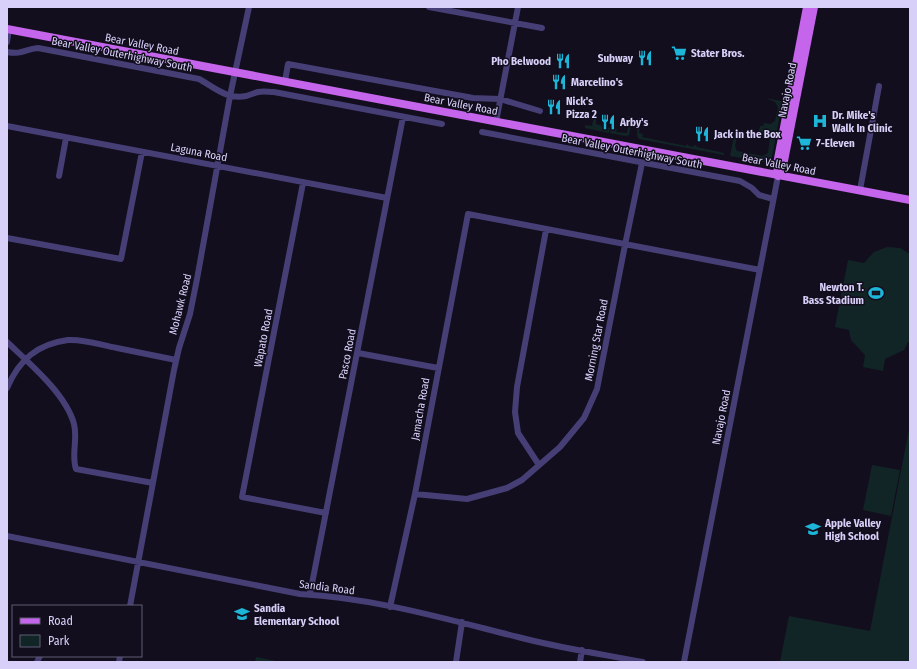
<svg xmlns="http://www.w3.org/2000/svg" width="917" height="669" font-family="'Fira Sans Condensed',sans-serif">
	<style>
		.green { fill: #122526 }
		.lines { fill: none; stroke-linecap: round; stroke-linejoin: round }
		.minor { stroke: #463f76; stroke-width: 6 }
		.major { stroke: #c465eb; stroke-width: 8 }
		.labels { text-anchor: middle; stroke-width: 3; stroke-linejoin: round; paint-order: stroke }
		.street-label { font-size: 11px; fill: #d8d0f9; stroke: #120e1d }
		.poi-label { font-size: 11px; font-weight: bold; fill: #d8d0f9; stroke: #120e1d; text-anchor: start }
	</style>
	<rect width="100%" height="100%" fill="#120e1d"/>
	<path class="green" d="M765,98L781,101L782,104L771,162L769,163L730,156L734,136L735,135L737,137L735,146L737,151L763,156L768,153L770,138L768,136L758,134L760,126H763L764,123L770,124L775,121L778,107L775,102Z
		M595,110H597L596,124L610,128L609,133L585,128V125L592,126Z
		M627,116L631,117L632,118L629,135L625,136L610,133L611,128L617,129L616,132L627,133L630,118L627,117Z
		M640,117L642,118L639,133L643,134L642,137L686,146L687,144L691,147L696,145L697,147L724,153V155L639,139L637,136L638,119Z
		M887,247L900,248L910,254V342H908L904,350L885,359L883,371L863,367L865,355L851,340L849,330L835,327L848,260L864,263L874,252Z
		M910,424V662H780L789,616L870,631Z
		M872,465L900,470L891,516L863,510Z
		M256,657L281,662H255Z"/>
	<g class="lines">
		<path class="minor" d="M429,7L542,28
			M7,42L9,29
			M7,52C22,55 25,49 38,48L199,79C214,87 227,100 246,96C250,95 254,93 258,92C263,91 269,92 274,92L442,124
			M285,81L288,64L473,98L500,99L540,111
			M496,122L518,7
			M7,126L387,198
			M482,132L740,181L752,188L759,195L773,199
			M59,176L66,138
			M303,183L242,497L326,513
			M860,190L879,86
			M7,238L121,259L142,152
			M7,342C29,363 66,394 74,424C78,439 71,455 76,469L153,483
			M358,353L438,368
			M7,388C19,360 37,344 68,340C84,339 101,345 117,348C136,352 156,356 176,360
			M539,465L518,433L515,412L517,387L546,230
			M415,494L467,499L507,488L522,480L560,447L584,418L597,389L625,245L642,163
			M7,536L300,594C374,598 446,619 518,637C559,648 601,654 643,662
			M310,594L403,117
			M130,606L174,370L179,348L190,314L197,279L230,96L249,7
			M390,607L415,494L468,214L760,270
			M37,662L40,656
			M119,662L120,656
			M456,662L462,622
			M580,662L582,650
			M684,662L778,176"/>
		<path class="major" d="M7,29L910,200
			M778,175L777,164L807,7
			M778,176L783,166L814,7"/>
	</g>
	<defs>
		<g id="supermarket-bare" transform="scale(1.2)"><path d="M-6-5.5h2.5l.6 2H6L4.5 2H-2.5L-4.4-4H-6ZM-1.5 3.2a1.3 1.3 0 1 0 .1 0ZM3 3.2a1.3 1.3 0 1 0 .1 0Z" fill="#1db6d8" stroke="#120e1d" stroke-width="2.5" paint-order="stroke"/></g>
		<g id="restaurant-bare" transform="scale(1.2)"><path d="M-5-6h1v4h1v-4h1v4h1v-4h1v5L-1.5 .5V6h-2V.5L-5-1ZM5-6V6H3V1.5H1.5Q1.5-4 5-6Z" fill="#1db6d8" stroke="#120e1d" stroke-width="2.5" paint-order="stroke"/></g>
		<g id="hospital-bare" transform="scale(1.2)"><path d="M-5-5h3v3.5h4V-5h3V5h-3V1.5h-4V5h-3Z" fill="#1db6d8" stroke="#120e1d" stroke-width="2.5" paint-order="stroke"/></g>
		<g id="stadium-bare" transform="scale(1.2)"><path d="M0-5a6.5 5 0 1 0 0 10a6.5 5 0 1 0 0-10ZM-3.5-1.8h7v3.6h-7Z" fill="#1db6d8" stroke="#120e1d" stroke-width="2.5" paint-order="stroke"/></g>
		<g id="school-bare" transform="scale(1.2)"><path d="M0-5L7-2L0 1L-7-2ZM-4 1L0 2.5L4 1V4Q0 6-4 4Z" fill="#1db6d8" stroke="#120e1d" stroke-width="2.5" paint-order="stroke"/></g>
	</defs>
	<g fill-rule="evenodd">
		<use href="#supermarket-bare" x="679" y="53"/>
		<use href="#restaurant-bare" x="645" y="58"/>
		<use href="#restaurant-bare" x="563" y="61"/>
		<use href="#restaurant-bare" x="559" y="82"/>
		<use href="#restaurant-bare" x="554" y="107"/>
		<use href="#hospital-bare" x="820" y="121"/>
		<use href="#restaurant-bare" x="608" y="122"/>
		<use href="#restaurant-bare" x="702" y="134"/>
		<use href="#supermarket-bare" x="804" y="143"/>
		<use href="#stadium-bare" x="876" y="293"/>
		<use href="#school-bare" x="813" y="529"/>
		<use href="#school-bare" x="242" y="614"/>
	</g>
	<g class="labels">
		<g class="street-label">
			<text transform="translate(142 44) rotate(11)" y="4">Bear Valley Road</text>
			<text transform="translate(122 54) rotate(11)" y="4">Bear Valley Outerhighway South</text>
			<text transform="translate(787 90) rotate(-79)" y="4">Navajo Road</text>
			<text transform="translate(461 104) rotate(11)" y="4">Bear Valley Road</text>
			<text transform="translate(632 151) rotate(11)" y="4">Bear Valley Outerhighway South</text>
			<text transform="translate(199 152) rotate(11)" y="4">Laguna Road</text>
			<text transform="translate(779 164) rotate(11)" y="4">Bear Valley Road</text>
			<text transform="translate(180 304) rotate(-76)" y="4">Mohawk Road</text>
			<text transform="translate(263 338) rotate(-79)" y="4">Wapato Road</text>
			<text transform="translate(596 340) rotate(-79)" y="4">Morning Star Road</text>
			<text transform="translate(347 354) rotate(-79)" y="4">Pasco Road</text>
			<text transform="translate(420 409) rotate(-80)" y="4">Jamacha Road</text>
			<text transform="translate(721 417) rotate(-79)" y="4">Navajo Road</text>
			<text transform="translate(327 587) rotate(7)" y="4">Sandia Road</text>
		</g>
		<g class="poi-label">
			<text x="691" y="57">Stater Bros.</text>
			<text x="633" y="62" text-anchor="end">Subway</text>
			<text x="551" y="65" text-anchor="end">Pho Belwood</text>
			<text x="571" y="86">Marcelino's</text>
			<text x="566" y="105">Nick's<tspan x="566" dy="13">Pizza 2</tspan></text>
			<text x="832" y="119">Dr. Mike's<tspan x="832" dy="13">Walk In Clinic</tspan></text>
			<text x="620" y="126">Arby's</text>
			<text x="714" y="138">Jack in the Box</text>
			<text x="816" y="147">7-Eleven</text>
			<text x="864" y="291" text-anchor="end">Newton T.<tspan x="864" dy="13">Bass Stadium</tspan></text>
			<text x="825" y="527">Apple Valley<tspan x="825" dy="13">High School</tspan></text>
			<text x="254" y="612">Sandia<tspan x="254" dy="13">Elementary School</tspan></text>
		</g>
	</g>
	<rect width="917" height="669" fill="none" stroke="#d8d0f9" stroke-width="16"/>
	<rect x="12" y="605" width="130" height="52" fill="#120e1d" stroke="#615c75"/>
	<rect x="20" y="618" width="20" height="6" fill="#c465eb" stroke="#615c75"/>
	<text x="48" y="625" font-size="12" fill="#d8d0f9">Road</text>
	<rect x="20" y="635" width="20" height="12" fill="#122526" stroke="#615c75"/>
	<text x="48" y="645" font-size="12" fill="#d8d0f9">Park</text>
</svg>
